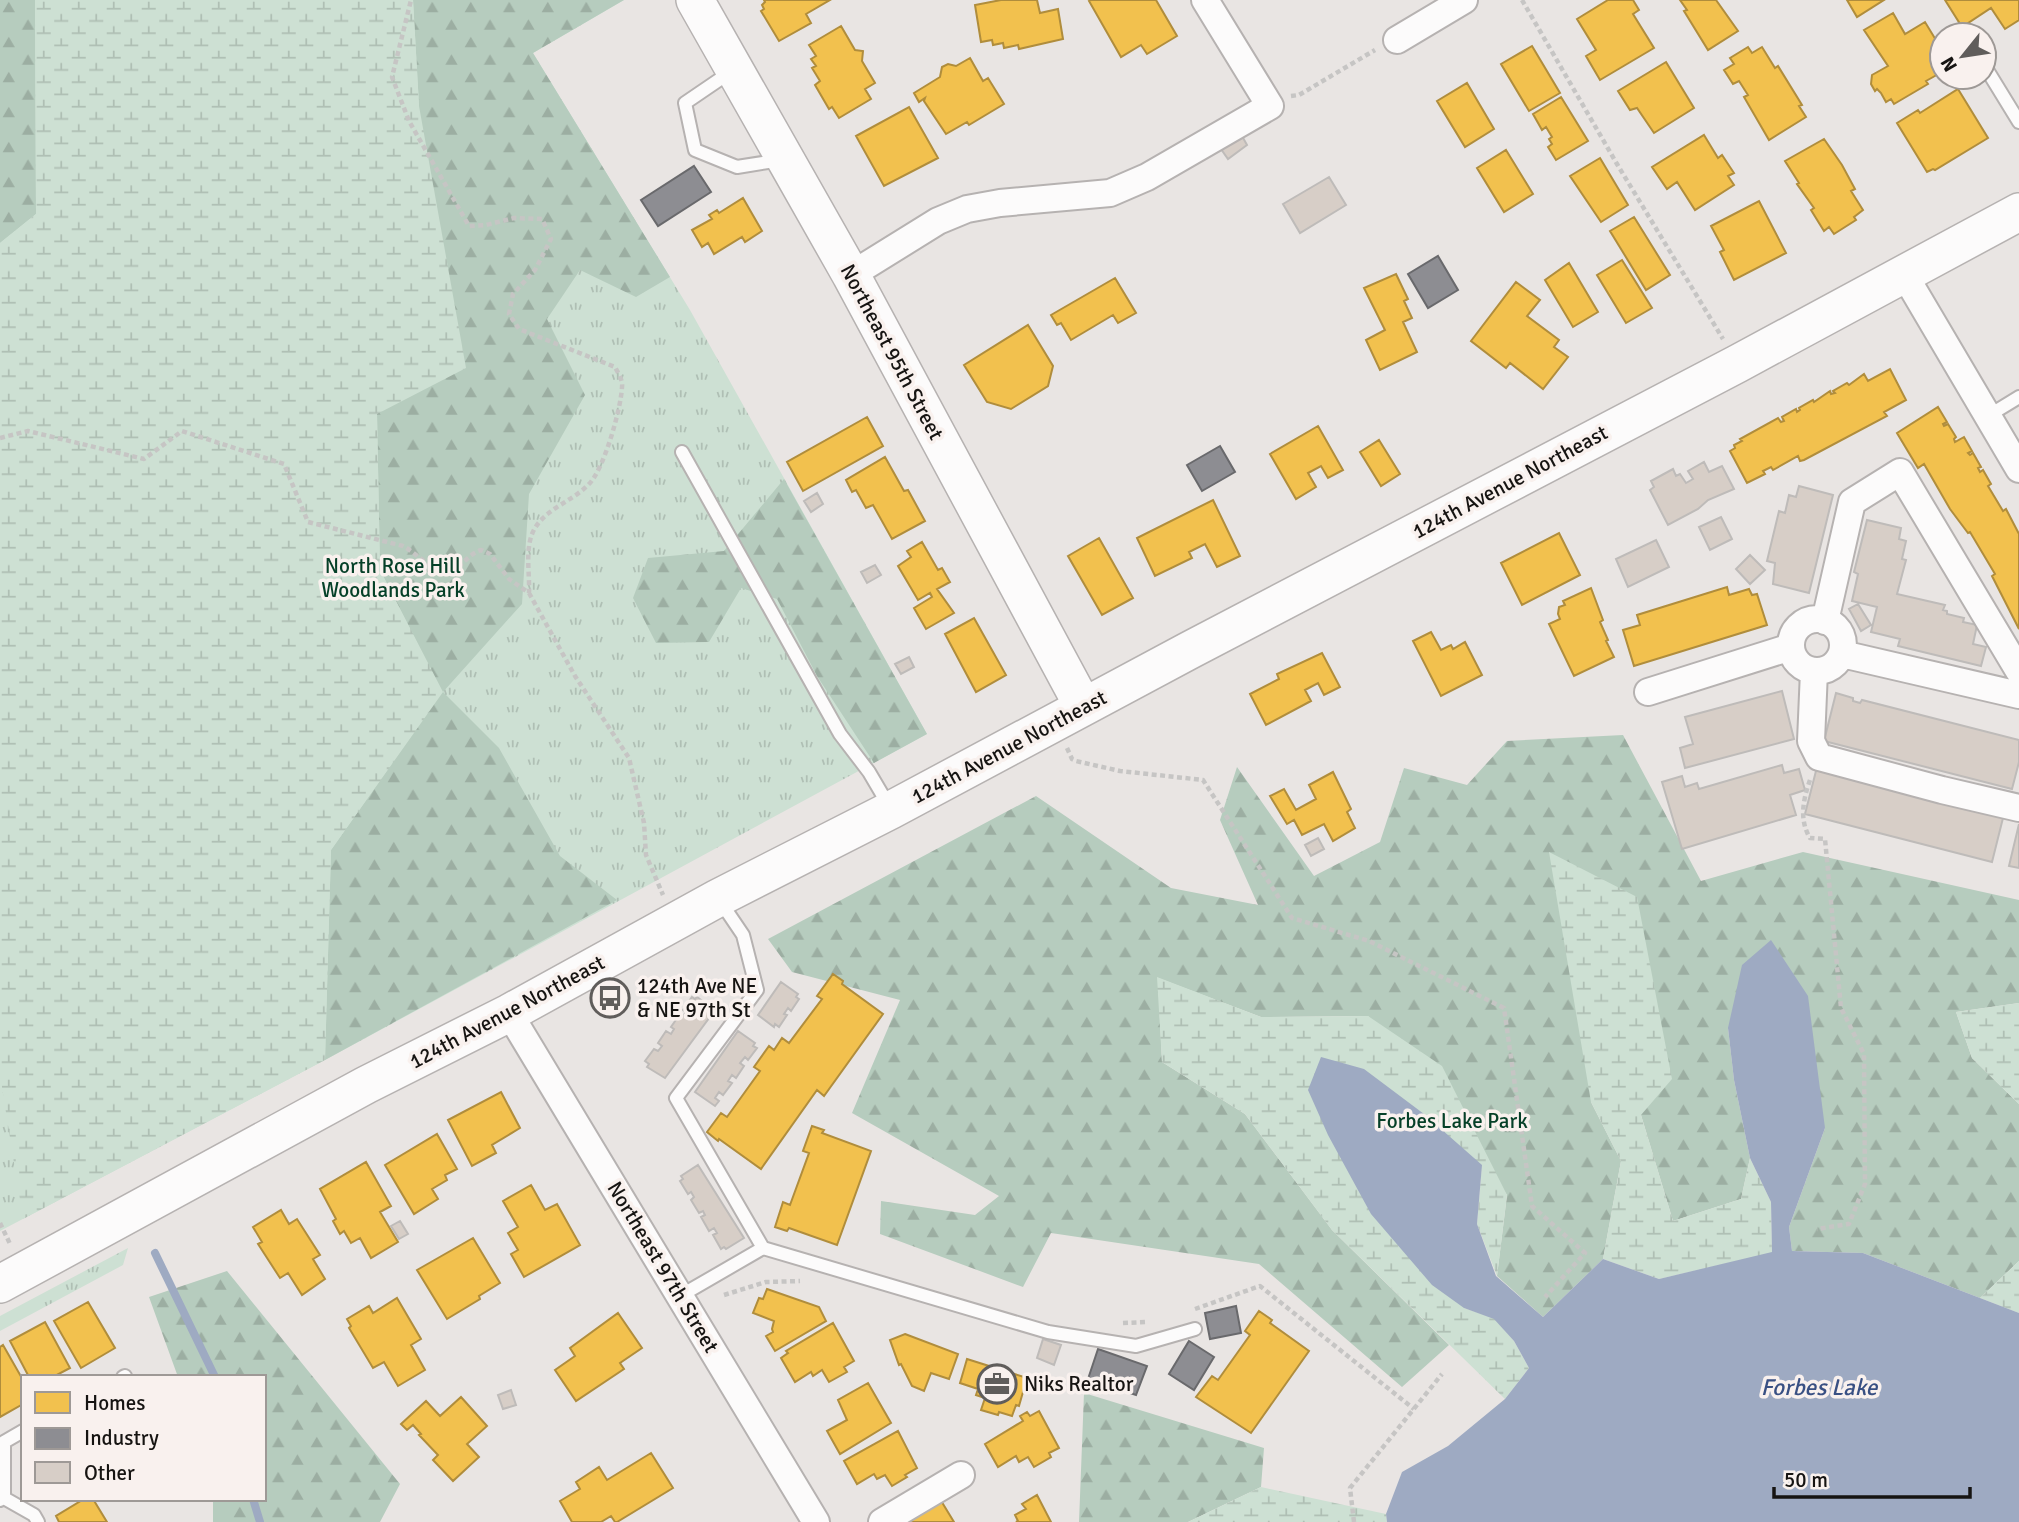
<svg xmlns="http://www.w3.org/2000/svg" width="2019" height="1522" font-family="Signika,sans-serif">
	<style>
		.grass { fill: url(#grass-tufts) }
		.forest { fill: url(#forest-firs) }
		.wetland { fill: url(#wetland-marsh) }
		.water { fill: #9eaac2 }
		.homes { fill: #f2c14e; stroke: #b08d3c; stroke-width: 2 }
		.industry { fill: #8d8d92; stroke: #69696c; stroke-width: 2 }
		.lines { fill: none; stroke-linecap: round; stroke-linejoin: round }
		.stream { stroke: #9eaac2; stroke-width: 8 }
		.building { fill: #d7cec7; stroke: #bebbb9; stroke-width: 2 }
		.lane-casing { stroke: #b6b2b1; stroke-width: 16 }
		.street-casing { stroke: #b6b2b1; stroke-width: 30 }
		.secondary-casing { stroke: #b6b2b1; stroke-width: 40 }
		.path { stroke: #c6c5c4; stroke-width: 4.5; stroke-dasharray: 5 3.5; stroke-linecap: butt }
		.lane { stroke: #fcfbfb; stroke-width: 12 }
		.street { stroke: #fcfbfb; stroke-width: 26 }
		.secondary { stroke: #fcfbfb; stroke-width: 37 }
		.labels { text-anchor: middle; stroke-width: 7; stroke-linejoin: round; paint-order: stroke }
		.street-label { font-size: 21px; fill: #161412; stroke: #f9f1ee }
		.park-label { font-size: 21px; fill: #064028; stroke: #f9f1ee }
		.poi-label { font-size: 21px; fill: #161412; stroke: #f9f1ee; text-anchor: start }
		.water-label { font-size: 23px; font-style: italic; fill: #395083; stroke: #f9f1ee }
	</style>
	<defs>
		<pattern id="grass-tufts" width="24" height="20" patternUnits="userSpaceOnUse" patternTransform="scale(1.75)"><rect width="24" height="20" fill="#cde0d3"/><path d="M3 7l-1-3M5 7V3M7 7l1-3M15 17l-1-3M17 17v-4M19 17l1-3" fill="none" stroke="#afbfb4"/></pattern>
		<pattern id="forest-firs" width="22" height="20" patternUnits="userSpaceOnUse" patternTransform="scale(1.75)"><rect width="22" height="20" fill="#b6ccbe"/><path d="M5 1l3.5 6h-7zM16 11l3.5 6h-7z" fill="#9caea2"/></pattern>
		<pattern id="wetland-marsh" width="20" height="14" patternUnits="userSpaceOnUse" patternTransform="scale(1.75)"><rect width="20" height="14" fill="#cde0d3"/><path d="M1 5h8M5 5V1M11 12h8M15 12V8" fill="none" stroke="#afbfb4"/></pattern>
	</defs>
	<rect width="100%" height="100%" fill="#e9e5e3"/>
	<path class="grass" d="M0,0H624L533,53L690,310L927,734L325,1060L0,1231Z
		M128,1248L123,1265L0,1331V1316Z"/>
	<path class="forest" d="M0,0H35L36,214L0,243Z
		M413,0H624L533,53L670,277L636,297L580,270L547,319L585,395L529,494L522,604L443,692L499,748L560,856L617,900L325,1060L331,850L442,692L380,570L377,414L419,105Z
		M784,479L927,734L874,763L817,676L777,599L741,588L709,642L656,643L633,598L648,558L724,551Z
		M1623,735L1701,881L1803,852L2019,900V1003L1956,1012L1972,1058L2019,1104V1261L1980,1298L1863,1253L1792,1251L1789,1227L1825,1128L1728,1028L1734,1080L1750,1158L1741,1199L1673,1221L1641,1115L1591,1102L1621,1161L1603,1259L1543,1317L1497,1276L1507,1195L1368,1016L1261,1017L1158,978L1162,1062L1245,1114L1332,1230L1449,1345L1402,1387L1259,1264L1051,1233L1023,1287L880,1234L881,1201L975,1215L999,1196L852,1113L900,1000L792,972L768,939L1036,796L1171,888L1258,905L1220,820L1237,767L1314,876L1380,842L1404,768L1467,785L1507,741Z
		M227,1271L400,1484L380,1522H213V1499H264V1377H178L149,1297Z
		M1084,1393L1264,1448L1261,1487L1188,1522H1079Z"/>
	<path class="wetland" d="M35,0H413L419,106L466,368L377,414L380,570L443,692L331,850L325,1060L23,1219L0,1075V243L36,214Z
		M1549,852L1637,897L1672,1079L1641,1115L1673,1221L1741,1199L1750,1158L1771,1202L1772,1253L1659,1279L1603,1259L1621,1161L1591,1102Z
		M1157,977L1261,1017L1368,1016L1442,1066L1507,1195L1497,1276L1477,1224L1482,1164L1464,1308L1494,1318L1514,1341L1529,1368L1505,1399L1332,1230L1245,1114L1162,1062Z
		M2019,1003V1104L1972,1058L1956,1012Z
		M2019,1261V1313L1980,1298Z
		M1261,1487L1386,1514L1387,1522H1188Z"/>
	<path class="water" d="M1771,940L1808,996L1825,1128L1789,1227L1792,1251L1863,1253L2019,1313V1522H1387L1386,1514L1402,1472L1448,1446L1505,1399L1529,1368L1514,1341L1494,1319L1464,1308L1432,1285L1371,1214L1328,1135L1308,1090L1321,1057L1364,1069L1424,1114L1482,1165L1477,1224L1496,1276L1543,1317L1603,1259L1659,1279L1772,1252L1771,1202L1750,1158L1734,1080L1728,1028L1742,965Z"/>
	<path class="homes" d="M764,0H830L806,14L811,23L779,41L761,11L764,9L762,5L765,2Z
		M1037,0L1040,13L1058,9L1063,39L1019,49L1018,45L1004,48L1003,43L993,45L992,40L981,42L975,5L1001,0Z
		M1091,0H1156L1177,36L1147,54L1141,45L1121,57L1089,1Z
		M1608,0H1633L1639,10L1633,14L1654,48L1600,80L1586,56L1596,50L1577,19Z
		M1680,0H1716L1738,31L1708,50L1684,11L1687,10Z
		M1847,0H1884L1857,17Z
		M1945,0H2019V20L2005,29L1991,8L1962,27Z
		M1893,13L1905,34L1925,22L1942,50V72L1926,81L1928,84L1894,104L1891,99L1886,102L1881,93L1877,89L1875,91L1871,84L1872,75L1888,66L1864,30Z
		M841,26L855,50L863,51L862,61L875,83L865,89L871,99L839,118L832,107L829,109L815,85L820,81L812,68L816,66L811,59L816,56L809,45Z
		M1532,46L1560,93L1529,111L1501,64Z
		M1748,47L1752,53L1762,47L1775,68L1778,66L1802,105L1799,106L1806,117L1769,140L1744,97L1748,95L1739,81L1733,84L1724,70L1734,64L1730,58Z
		M970,58L983,81L988,78L1004,104L969,125L967,122L946,134L924,101L925,98L919,102L914,93L940,77L942,67L948,64L956,66Z
		M1666,62L1694,108L1654,133L1637,108L1630,110L1618,91Z
		M1467,83L1494,129L1465,147L1437,101Z
		M1958,89L1988,138L1935,170L1933,169L1927,172L1897,123L1918,110L1920,113Z
		M1561,97L1588,141L1556,160L1548,147L1552,144L1549,139L1552,137L1546,127L1542,130L1533,114Z
		M909,107L938,158L884,186L856,136Z
		M1704,135L1718,158L1722,155L1734,173L1728,176L1734,185L1695,210L1677,182L1667,189L1652,167Z
		M1824,139L1842,165L1855,189L1851,191L1863,210L1854,217L1856,220L1834,234L1829,227L1824,231L1811,210L1814,208L1797,184L1799,183L1785,161Z
		M1506,150L1533,194L1504,212L1477,168Z
		M1600,158L1628,205L1601,222L1570,176Z
		M743,198L762,231L745,242L742,237L714,254L708,243L702,247L692,230L712,219L709,215L717,210L719,213Z
		M1759,201L1786,253L1734,280L1720,252L1724,250L1711,226Z
		M1634,217L1670,275L1646,290L1610,231Z
		M1622,260L1652,308L1626,323L1597,275Z
		M1569,263L1598,312L1573,327L1545,280Z
		M1396,274L1408,299L1404,301L1412,318L1403,322L1417,352L1380,370L1366,340L1385,330L1364,288Z
		M1115,278L1136,313L1118,323L1113,315L1071,340L1061,323L1057,325L1051,315Z
		M1516,282L1540,300L1527,316L1559,340L1554,347L1568,357L1543,389L1510,363L1506,368L1471,341Z
		M1028,325L1053,366L1048,386L1011,409L987,402L964,365Z
		M1890,369L1906,400L1884,412L1887,416L1804,460L1800,461L1798,456L1773,470L1771,467L1763,471L1765,474L1747,483L1730,451L1735,448L1734,445L1742,441L1740,439L1778,418L1781,422L1784,421L1782,417L1796,409L1797,412L1800,410L1799,408L1813,400L1814,402L1830,391L1831,394L1835,393L1833,391L1847,383L1849,385L1864,374L1868,381Z
		M1938,407L1947,422L1943,424L1944,426L1948,424L1956,437L1954,439L1955,442L1964,437L1972,451L1968,453L1970,455L1973,453L1981,467L1978,468L1980,472L1983,470L1991,484L1988,486L2003,511L2006,509L2019,534V629L1992,576L1995,574L1970,532L1968,533L1950,509L1924,464L1918,468L1897,433Z
		M867,417L883,446L803,491L787,462Z
		M1318,426L1343,470L1328,478L1321,466L1308,473L1316,487L1296,499L1270,454Z
		M1379,440L1400,474L1381,486L1360,452Z
		M885,457L904,491L908,490L925,521L892,539L873,505L866,508L856,490L852,492L846,480Z
		M1213,500L1240,556L1217,567L1205,544L1189,552L1192,558L1155,576L1137,538Z
		M1559,533L1580,575L1522,605L1501,563Z
		M1099,538L1133,598L1102,615L1068,556Z
		M922,542L938,570L942,568L950,582L937,589L954,613L926,629L914,608L932,597L930,593L918,600L898,566L911,557L907,551Z
		M1727,587L1729,595L1749,589L1752,595L1757,594L1767,625L1634,666L1623,630L1640,625L1637,615Z
		M1591,588L1603,620L1600,622L1608,640L1606,641L1614,657L1574,676L1549,624L1560,619L1558,614L1559,607L1565,605L1563,601Z
		M974,618L1006,675L976,692L945,634Z
		M1431,632L1441,650L1451,645L1453,649L1465,642L1482,675L1441,696L1413,641Z
		M1322,653L1340,687L1324,695L1318,683L1305,690L1311,701L1266,725L1250,694L1279,679L1277,674Z
		M1333,772L1351,809L1347,812L1355,828L1333,841L1324,824L1302,835L1294,820L1287,824L1270,796L1284,789L1296,810L1316,799L1309,785Z
		M833,974L843,981L842,984L883,1014L824,1096L817,1090L761,1169L719,1139L718,1141L707,1132L721,1113L727,1117L760,1071L754,1067L769,1046L774,1050L782,1038L789,1043L822,999L817,996Z
		M501,1092L520,1128L492,1145L496,1153L472,1166L448,1120Z
		M812,1126L824,1130L822,1133L871,1151L837,1245L789,1228L787,1231L775,1227L783,1202L790,1205L809,1153L803,1151Z
		M437,1134L457,1169L445,1175L447,1180L432,1189L438,1199L414,1214L385,1165Z
		M366,1162L391,1206L380,1212L398,1242L371,1258L360,1238L351,1243L344,1231L340,1234L333,1221L336,1219L320,1189Z
		M531,1185L545,1210L557,1204L580,1245L524,1277L511,1254L518,1250L508,1233L518,1227L503,1201Z
		M281,1210L289,1224L297,1219L320,1255L313,1259L325,1279L302,1295L288,1273L280,1278L258,1244L262,1242L253,1227Z
		M473,1238L500,1283L479,1296L480,1299L447,1319L417,1270Z
		M767,1289L819,1307L826,1321L775,1351L766,1336L773,1332L772,1329L774,1321L753,1313L759,1298L763,1299Z
		M397,1298L421,1339L411,1345L425,1370L398,1386L384,1362L373,1368L349,1328L351,1326L347,1319L369,1306L373,1313Z
		M88,1302L115,1348L81,1368L54,1321Z
		M1259,1311L1272,1320L1270,1323L1309,1351L1251,1433L1196,1397L1212,1376L1218,1380L1250,1335L1245,1331Z
		M618,1313L642,1348L620,1363L624,1369L576,1401L555,1370L575,1356L570,1348Z
		M45,1322L70,1368L53,1377H29L10,1341Z
		M833,1323L854,1361L844,1367L847,1372L829,1382L822,1370L813,1376L811,1372L795,1382L781,1358L788,1353L786,1351Z
		M905,1334L958,1354L949,1379L931,1373L924,1391L912,1386L901,1364L899,1365L890,1340Z
		M3,1345L23,1380V1404L0,1417V1347Z
		M967,1359L1027,1378L1019,1406L1016,1405L1012,1416L999,1412L998,1415L981,1410L985,1398L976,1395L978,1389L960,1383Z
		M868,1383L891,1423L840,1454L827,1431L847,1420L838,1400Z
		M461,1397L487,1426L467,1444L479,1457L453,1481L433,1460L438,1455L419,1435L421,1434L413,1425L407,1430L401,1424L426,1401L440,1416Z
		M1039,1411L1059,1448L1049,1453L1051,1457L1034,1467L1028,1457L1019,1462L1016,1456L998,1467L985,1444L1023,1421L1020,1416L1027,1412L1030,1416Z
		M898,1431L917,1468L905,1475L907,1477L892,1486L885,1475L877,1479L874,1474L857,1484L844,1461Z
		M651,1453L673,1488L617,1522H615L611,1516L601,1522H572L560,1501L580,1489L576,1482L599,1467L607,1480Z
		M1037,1495L1051,1522H1016L1018,1521L1015,1515L1026,1509L1022,1504Z
		M84,1499H93L107,1522H59L56,1516Z
		M940,1499L954,1522H903Z"/>
	<path class="industry" d="M694,166L711,192L658,226L641,200Z
		M1438,256L1458,290L1428,308L1408,274Z
		M1220,446L1235,472L1202,491L1187,465Z
		M1236,1306L1241,1333L1210,1339L1205,1313Z
		M1189,1341L1214,1357L1194,1390L1169,1374Z
		M1098,1349L1147,1366L1136,1395L1088,1379Z"/>
	<g class="lines">
		<path class="stream" d="M155,1253L215,1377
			M253,1499L260,1522"/>
	</g>
	<path class="building" d="M1242,136L1247,145L1228,159L1221,149Z
		M1329,177L1346,205L1300,233L1283,204Z
		M1704,462L1709,472L1722,466L1734,489L1708,500L1698,509L1668,525L1650,490L1654,487L1651,481L1673,469L1676,476L1680,474L1686,483L1693,479L1688,471Z
		M1799,486L1833,495L1809,593L1773,584L1775,563L1767,561L1779,511L1785,513L1789,495L1796,497Z
		M817,493L823,504L811,512L804,501Z
		M1721,517L1732,539L1710,550L1699,527Z
		M1867,520L1901,528L1899,539L1906,541L1902,559L1906,560L1897,594L1945,605L1943,610L1947,611V614L1964,618L1963,622L1977,625L1973,644L1986,647L1981,666L1898,646L1900,639L1871,632L1877,607L1852,601L1858,574L1854,572Z
		M1656,540L1669,567L1628,587L1616,559Z
		M1750,555L1765,570L1750,584L1736,569Z
		M875,565L881,575L867,583L861,572Z
		M1858,604L1871,625L1861,631L1849,609Z
		M909,657L914,667L901,674L895,664Z
		M1782,691L1794,739L1685,768L1680,748L1693,744L1685,717Z
		M1836,693L1853,698V701L1860,703L1862,700L2019,740V762L2012,789L1824,741Z
		M1782,765L1784,773L1799,769L1805,790L1790,795L1796,815L1682,849L1662,782L1682,776L1685,787L1697,783L1699,789Z
		M1817,767L2004,814L1992,862L1805,814Z
		M2019,824V868L2009,866Z
		M1318,838L1324,849L1311,856L1305,845Z
		M781,982L798,994L796,997L799,999L791,1011L788,1008L784,1014L787,1015L779,1027L775,1024L774,1027L758,1015Z
		M692,997L695,999L697,997L715,1010L665,1078L647,1067L649,1064L645,1061L654,1049L658,1051L662,1046L658,1043L666,1031L671,1034L674,1029L671,1027L680,1014L683,1016L686,1012L683,1010Z
		M738,1031L755,1043L753,1046L757,1048L748,1060L745,1057L740,1063L744,1066L736,1078L732,1075L728,1081L732,1083L723,1095L719,1092L715,1098L719,1101L715,1106L695,1092Z
		M698,1165L744,1238L726,1249L724,1247L721,1249L713,1235L717,1233L714,1228L709,1231L701,1217L705,1215L703,1211L699,1213L691,1200L694,1197L691,1192L688,1194L680,1181L683,1179L681,1176Z
		M400,1221L408,1234L399,1239L391,1226Z
		M1043,1339L1061,1345L1054,1365L1037,1358Z
		M511,1390L516,1405L503,1409L498,1395Z"/>
	<g class="lines">
		<g class="lane-casing">
			<path id="lane" d="M1984,65L2019,122
				M732,71L685,103L695,150L737,167L781,160
				M1988,416L2019,397
				M682,452L840,734L869,772L889,806
				M720,901L743,935L757,990L676,1098L763,1248L1048,1332L1136,1346L1195,1329
				M680,1296L763,1248
				M123,1377L125,1376
				M4,1498L34,1515L38,1522
				M0,1500L4,1498V1442L23,1431"/>
		</g>
		<g class="street-casing">
			<path id="street" d="M1397,40L1464,0
				M1904,274L2019,469
				M851,275L938,221L967,209L1000,203L1110,193L1147,177L1270,106L1205,0
				M1791 645a26 26 0 1 1 52 0a26 26 0 1 1-52 0Z
				M1825,621L1852,502L1900,472L2019,671
				M1842,654L2019,695
				M1814,671L1811,741L1819,757L1942,790L2019,808
				M1648,692L1791,647
				M509,1013L816,1522
				M882,1522L961,1475"/>
		</g>
		<g class="secondary-casing">
			<path id="secondary" d="M695,0L851,275L1083,706
				M0,1284L366,1085L509,1013L718,898L891,810L1190,650L1737,364L2019,212"/>
		</g>
		<path class="path" d="M1522,0L1617,164L1723,339
			M1291,96L1299,95L1375,50
			M0,438L28,431L144,459L182,431L284,464L308,522L403,546C417,553 437,577 452,570C463,565 469,554 481,550L490,554L509,579L529,593C530,573 524,546 535,528C547,508 573,501 589,484C604,469 621,409 622,387C623,380 618,373 615,367L519,329L509,314L513,294L535,270L551,239L542,219L514,218L486,225L469,226L409,121L392,77L411,0
			M529,593L575,676L629,758L644,823L646,855L663,895
			M1067,748L1072,759L1076,761L1120,771L1203,780L1292,918L1369,941L1504,1008L1532,1206L1585,1253L1545,1297
			M1810,780C1803,800 1799,820 1810,838L1825,839L1841,1008L1864,1054L1865,1184L1849,1224L1817,1229
			M0,1223L11,1246
			M724,1295L766,1282L800,1281
			M1195,1309L1260,1286L1414,1409
			M1123,1323L1146,1322
			M1354,1522L1350,1488L1442,1374"/>
		<use href="#lane" class="lane"/>
		<use href="#street" class="street"/>
		<use href="#secondary" class="secondary"/>
	</g>
	<defs>
		<g id="bus-ring" transform="scale(2.0125)"><circle r="9.5" fill="#f9f1ee" stroke="#605d5b" stroke-width="1.5"/><path d="M-5-6H5V4H4V6H2V4H-2V6H-4V4H-5ZM-3.5-4V0h7V-4ZM-3.5 1.2v1.5H-2V1.2ZM2 1.2v1.5H3.5V1.2Z" fill="#605d5b"/></g>
		<g id="office-ring" transform="scale(2.0125)"><circle r="9.5" fill="#f9f1ee" stroke="#605d5b" stroke-width="1.5"/><path d="M-6-3h4V-5.5h4V-3h4V5H-6ZM-1-4.5V-3h2v-1.5ZM-6 0V1H6V0Z" fill="#605d5b"/></g>
	</defs>
	<g fill-rule="evenodd">
		<use href="#bus-ring" x="610" y="998"/>
		<use href="#office-ring" x="997" y="1384"/>
	</g>
	<g class="labels">
		<g class="street-label">
			<text transform="translate(892 352) rotate(62)" y="7">Northeast 95th Street</text>
			<text transform="translate(1510 482) rotate(-28)" y="7">124th Avenue Northeast</text>
			<text transform="translate(1009 747) rotate(-28)" y="7">124th Avenue Northeast</text>
			<text transform="translate(507 1012) rotate(-28)" y="7">124th Avenue Northeast</text>
			<text transform="translate(663 1267) rotate(59)" y="7">Northeast 97th Street</text>
		</g>
		<g class="park-label">
			<text x="393" y="573">North Rose Hill<tspan x="393" dy="24">Woodlands Park</tspan></text>
			<text x="1452" y="1128">Forbes Lake Park</text>
		</g>
		<g class="poi-label">
			<text x="637" y="993">124th Ave NE<tspan x="637" dy="24">&amp; NE 97th St</tspan></text>
			<text x="1024" y="1391">Niks Realtor</text>
		</g>
		<g class="water-label">
			<text x="1819" y="1395">Forbes Lake</text>
		</g>
	</g>
	<rect x="21" y="1375" width="245" height="126" fill="#f9f1ee" stroke="#9e9996" stroke-width="2"/>
	<rect x="35" y="1392" width="35" height="21" fill="#f2c14e" stroke="#9e9996" stroke-width="2"/>
	<text x="84" y="1410" font-size="21" fill="#161412">Homes</text>
	<rect x="35" y="1428" width="35" height="21" fill="#8d8d92" stroke="#9e9996" stroke-width="2"/>
	<text x="84" y="1445" font-size="21" fill="#161412">Industry</text>
	<rect x="35" y="1462" width="35" height="21" fill="#d7cec7" stroke="#9e9996" stroke-width="2"/>
	<text x="84" y="1480" font-size="21" fill="#161412">Other</text>
	<g transform="translate(1963 56) rotate(240)"><circle r="33" fill="#f9f1ee" stroke="#9e9996" stroke-width="2"/>
	<path d="M0-5L12 26L0 18L-12 26Z" fill="#605d5b"/>
	<text y="-10" font-size="19" font-weight="bold" text-anchor="middle" fill="#161412">N</text>
	</g>
	<path d="M1774 1487v10h196v-10" fill="none" stroke="#161412" stroke-width="3.5"/>
	<text x="1784" y="1487" font-size="21" fill="#161412" stroke="#f9f1ee" stroke-width="5" paint-order="stroke">50 m</text>
</svg>
